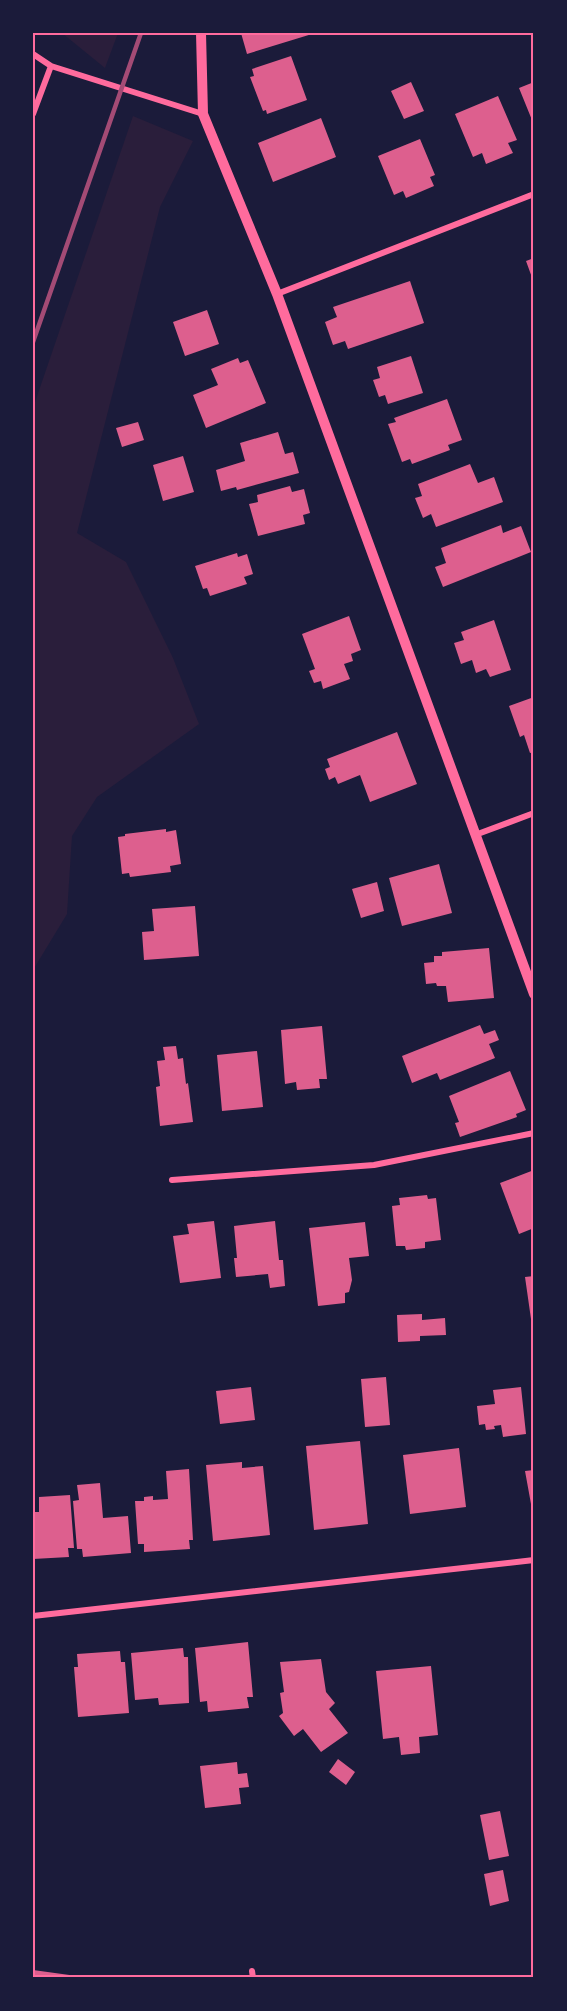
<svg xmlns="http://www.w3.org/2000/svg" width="567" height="2011" font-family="Inter,sans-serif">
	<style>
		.green { fill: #2a1e3b }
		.building { fill: #dd5f8e }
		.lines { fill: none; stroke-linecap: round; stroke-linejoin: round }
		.minor { stroke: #ff6b9d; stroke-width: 6 }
		.tertiary { stroke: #ff6b9d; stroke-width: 10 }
		.rail { stroke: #a44b75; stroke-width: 4.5 }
		.neatline { fill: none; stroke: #ff6b9d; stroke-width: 2 }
	</style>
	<rect width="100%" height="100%" fill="#1b1b3a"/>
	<path class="green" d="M62,33H118L105,68Z
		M133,116L193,141L160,207L77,533L126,562L173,658L199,724L97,797L72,836L67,914L33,970V408Z"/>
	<path class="building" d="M241,33H312V34L247,54Z
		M291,56L307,100L267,114L266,110L263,111L250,77L254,76L252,69Z
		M411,82L424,111L404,119L391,91Z
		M534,82V125L519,88Z
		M498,96L517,140L508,143L513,153L486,164L482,153L473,157L455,114Z
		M321,118L336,157L273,182L258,143Z
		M420,139L435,175L430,177L434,186L406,198L403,191L394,195L378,156Z
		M534,258V283L526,261Z
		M410,281L424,323L348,349L345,341L333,345L325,322L337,317L333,307Z
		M207,310L219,344L185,356L173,322Z
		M411,356L423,393L388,404L385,395L379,397L373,380L380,378L377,367Z
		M238,358L240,363L248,360L266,403L206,428L193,395L218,385L211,369Z
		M447,399L462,440L448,445L450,450L412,464L410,459L402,462L388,424L396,422L394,418Z
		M138,422L144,440L122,447L116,428Z
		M278,432L285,454L293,452L299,473L237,490L236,487L221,491L216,470L245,461L240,443Z
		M183,456L194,492L163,501L153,465Z
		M470,464L478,483L494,477L503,502L436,527L431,514L423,518L415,498L422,496L418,484Z
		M290,486L292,492L304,489L310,513L303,515L305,524L258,536L249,504L258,502L257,495Z
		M501,525L503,533L521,526L531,552L443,587L435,567L446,563L441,548Z
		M237,553L238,557L247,554L253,574L244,577L247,584L210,596L207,588L203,589L195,566Z
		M349,616L361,650L351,654L353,661L344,664L350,679L323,689L321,681L314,683L309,671L315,669L302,634Z
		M494,620L511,670L490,677L486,669L476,673L472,660L461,664L454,643L464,640L461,632Z
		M534,697V752L530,753L524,735L520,737L509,706Z
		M397,732L417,784L370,802L360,775L338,784L335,777L329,780L325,769L330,767L327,759Z
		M166,829V832L176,830L181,864L170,866L171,872L130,877L129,873L122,874L118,837L125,836V834Z
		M439,864L452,913L402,926L389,878Z
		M377,882L384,911L361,918L352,889Z
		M195,906L199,956L144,960L142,932L154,931L152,909Z
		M489,948L494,998L448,1002L446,986H437L436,983L426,984L424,963L434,962V956H442V952Z
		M480,1025L484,1034L495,1030L499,1040L489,1044L495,1058L440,1080L437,1073L412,1083L402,1056Z
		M322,1026L327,1079H319L320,1088L297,1090L296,1082L285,1084L281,1030Z
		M176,1046L178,1059L183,1058L186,1084L188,1083L193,1122L160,1126L156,1087L160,1086L157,1061L165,1060L163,1047Z
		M257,1051L263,1107L222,1111L217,1055Z
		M510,1071L526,1110L516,1114L517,1117L460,1137L455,1123L459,1122L449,1096Z
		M534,1170V1228L519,1234L500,1183Z
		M427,1195L428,1199L436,1198L441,1240L425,1242V1248L406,1250L405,1246H396L392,1206L400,1205L399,1198Z
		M214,1221L221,1278L180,1283L173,1236L189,1234L187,1224Z
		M275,1221L279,1260H283L285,1286L270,1288L268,1274L236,1277L234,1258H237L234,1226Z
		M365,1222L369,1256L349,1258L352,1280L349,1292L345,1293V1303L318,1306L309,1228Z
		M534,1276V1318L531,1319L525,1277Z
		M422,1314V1320L445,1318L446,1335L420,1336V1341L398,1342L397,1315Z
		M386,1377L390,1425L365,1427L361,1379Z
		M251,1387L255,1420L220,1424L216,1391Z
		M521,1387L526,1434L503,1437L501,1425L494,1426L495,1429L486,1430L485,1424L479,1425L477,1406L495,1404L493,1390Z
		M360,1441L368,1524L314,1530L306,1446Z
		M459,1448L466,1507L410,1514L403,1455Z
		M242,1462V1468L263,1466L270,1535L213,1541L206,1465Z
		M189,1469L193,1540H189L190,1549L144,1552V1544H138L135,1501H144V1497L153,1496V1500L168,1499L166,1471Z
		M534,1470V1515H533L525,1471Z
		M100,1483L103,1518L128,1516L131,1553L83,1557L82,1549H77L73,1501L79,1500L77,1485Z
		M70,1495L74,1548H68L69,1557L33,1559V1512H39V1497Z
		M248,1642L253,1697H247L249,1708L208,1712L207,1701L200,1702L195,1648Z
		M183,1648L184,1657H188L189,1703L159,1705L158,1698L135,1700L131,1653Z
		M120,1651L121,1662H125L129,1713L78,1717L74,1667H78L77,1654Z
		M321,1659L326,1692L335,1703L329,1709L348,1733L321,1752L303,1729L294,1736L279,1716L283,1713L280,1693L284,1692L280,1662Z
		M431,1666L438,1735L419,1737L420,1753L401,1755L399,1737L383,1739L376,1671Z
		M338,1759L355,1772L346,1785L329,1772Z
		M237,1762L238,1774L247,1773L249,1787L239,1788L241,1804L205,1808L200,1766Z
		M500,1811L509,1856L489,1860L480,1815Z
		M503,1870L509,1901L490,1906L484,1874Z
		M33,1970L84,1977V1978H33Z"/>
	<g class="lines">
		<path class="minor" d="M33,54L51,66L203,114
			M33,114L51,66
			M277,294L534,194
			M475,835L534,813
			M172,1180L374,1165L534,1133
			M33,1616L534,1560
			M252,1971L253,1978"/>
		<path class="tertiary" d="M201,33L203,114L277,294L534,994"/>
		<path class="rail" d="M33,342L141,33"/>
	</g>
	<rect width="567" height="2011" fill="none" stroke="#1b1b3a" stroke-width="69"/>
	<rect x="34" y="34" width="498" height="1942" class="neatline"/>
</svg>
